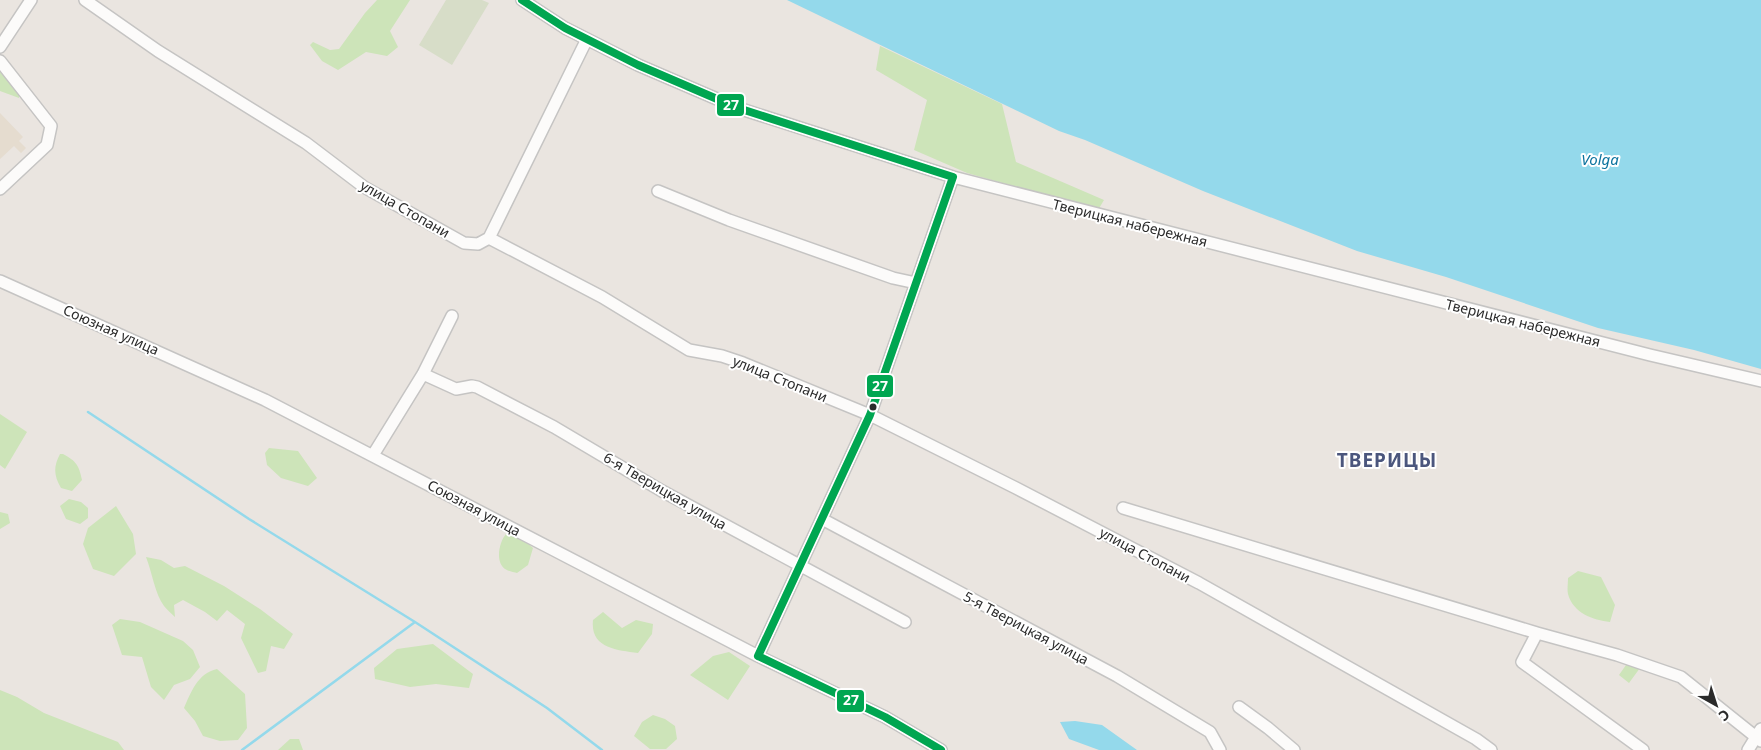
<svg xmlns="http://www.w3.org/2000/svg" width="1761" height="750" font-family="'Noto Sans',sans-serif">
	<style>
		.education { fill: #e5dccf }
		.green { fill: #cde4b9 }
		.cemetery { fill: #d7ddc8 }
		.water { fill: #94d9eb }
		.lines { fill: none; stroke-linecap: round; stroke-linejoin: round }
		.stream { stroke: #94d9eb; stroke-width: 2.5 }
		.minor-casing { stroke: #c5c4c3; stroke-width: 14 }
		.minor { stroke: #fcfbfa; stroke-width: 11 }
		.bus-1-casing { stroke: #fff; stroke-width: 11 }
		.bus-1 { stroke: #00a651; stroke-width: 8 }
		.bus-dot { fill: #2b2b2b; stroke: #fff; stroke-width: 2 }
		.labels { text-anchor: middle; stroke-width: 4; stroke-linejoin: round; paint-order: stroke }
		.street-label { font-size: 14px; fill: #2b2b2b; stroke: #fff }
		.water-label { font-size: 15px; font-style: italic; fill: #0c739e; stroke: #fff }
		.district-label { font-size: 19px; font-weight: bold; letter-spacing: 1px; fill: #4b567d; stroke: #fff }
		.line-badge { stroke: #fff; stroke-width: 2 }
		.badge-label { font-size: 14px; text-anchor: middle; font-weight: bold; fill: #fff }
	</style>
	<rect width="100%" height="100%" fill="#eae5e0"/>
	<path class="education" d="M0,113L23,137L19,141L26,148L21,153L14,146L0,159Z"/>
	<path class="green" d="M377,0H410L390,31L398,47L387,56L366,52L338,70L322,61L310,45L313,42L330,50L339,49L365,13Z
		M880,46L1002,104L1016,162L1104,200L1098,210L967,173L914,150L927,100L876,70Z
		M0,71L19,94V98L0,91Z
		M0,414L27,432L5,469L0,465Z
		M269,448L298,451L317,478L308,486L281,478L267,465L265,453Z
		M60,454H63C76,461 79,465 82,480L72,491L61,488C54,476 53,467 60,454Z
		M69,499L81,502L88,508V518L80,524L66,519L60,506Z
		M116,506L133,534L136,554L114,576L93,569L83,544L88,528Z
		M0,512L8,514L10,523L0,529Z
		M506,534L523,539L533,548L528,565L517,573C514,572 508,571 505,569C495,562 499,542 506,534Z
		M146,557L161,560L174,568L185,566L224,586L260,609L293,634L284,649L271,646L266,671L258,673L241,638L245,624L227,610L217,621L205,612L183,600L174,605L175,617C171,613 167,610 164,606C155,594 152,572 146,557Z
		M1578,571L1601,577L1615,605L1610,622C1593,620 1573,613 1568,594C1567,590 1568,583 1568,578Z
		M603,612L622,628L636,620L653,624L652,634L638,653C616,650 590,648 593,620Z
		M120,619L140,622L183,641L193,650L200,667L190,679L174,685L164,700L151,687L142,657L122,655L112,625Z
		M433,644L473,674L469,688L436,684L410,687L375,679L374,668L397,649Z
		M729,652L750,666L728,700L690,675L713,656Z
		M1626,665L1640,668L1629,683L1619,675Z
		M217,669L245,694L247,728L238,740L220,741L203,736L195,721L184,708C191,692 198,673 217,669Z
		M0,690L17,697L44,713L118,742L124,750H0Z
		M653,715L665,719L675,726L677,739L666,749H650L634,736L642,722Z
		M290,739H299L303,750H278Z"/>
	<path class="cemetery" d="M446,0H482L489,3L452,65L419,45Z"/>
	<path class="water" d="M787,0H1761V369L1694,350L1598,328L1446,277L1357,251L1203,191L1085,140L1059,131Z
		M1075,721L1102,725L1137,750H1099L1069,739L1060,722Z"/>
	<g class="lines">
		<path class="stream" d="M88,412L249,519L415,622L547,708L602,750
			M242,750L415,622"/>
		<g class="minor-casing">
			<path id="minor" d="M85,0L158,51L306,143L364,187L464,243L478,244L489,238
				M522,0L565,28L638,65L738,108L953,177L1650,355L1761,381
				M0,47L31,0
				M0,61L51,126L47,145L0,189
				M658,191L729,220L893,278L916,283
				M489,238L602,297L689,350L722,356L743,363L870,415L1016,488L1199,583L1476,739L1491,750
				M489,238L587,39
				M0,281L265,400L758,656L885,717L941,750
				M423,374L456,389L472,386L477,387L554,427L662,491L905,622
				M373,455L423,374L452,316
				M1123,508L1537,633
				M822,519L1117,676L1210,732L1220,750
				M758,656L870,415L953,177
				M1239,707L1268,728L1294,750
				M1643,750L1522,662L1537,633L1617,655L1681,677L1761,741
				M1748,750L1761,729"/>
		</g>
		<use href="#minor" class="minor"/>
		<g class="bus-1-casing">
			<path id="bus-1" d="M522,0L565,28L638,65L738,108L953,177
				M758,656L870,415L953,177
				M758,656L885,717L941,750"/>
		</g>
		<use href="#bus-1" class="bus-1"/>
	</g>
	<circle class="bus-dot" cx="873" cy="407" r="4.5"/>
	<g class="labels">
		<g class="street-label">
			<text transform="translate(405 209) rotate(30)" y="5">улица Стопани</text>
			<text transform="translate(1130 223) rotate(14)" y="5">Тверицкая набережная</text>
			<text transform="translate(1523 323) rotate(14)" y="5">Тверицкая набережная</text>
			<text transform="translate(111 330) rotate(24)" y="5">Союзная улица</text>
			<text transform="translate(780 379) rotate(22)" y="5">улица Стопани</text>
			<text transform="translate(665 491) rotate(30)" y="5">6-я Тверицкая улица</text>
			<text transform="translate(474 508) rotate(28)" y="5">Союзная улица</text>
			<text transform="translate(1145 555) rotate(28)" y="5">улица Стопани</text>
			<text transform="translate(1026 628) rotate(28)" y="5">5-я Тверицкая улица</text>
		</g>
		<g class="water-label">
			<text x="1600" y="165">Volga</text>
		</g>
		<g class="district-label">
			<text x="1387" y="467">ТВЕРИЦЫ</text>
		</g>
	</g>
	<g class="line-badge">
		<rect x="716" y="93" width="29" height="24" rx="5" fill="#00a651"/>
		<rect x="866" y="374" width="28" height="24" rx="5" fill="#00a651"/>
		<rect x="836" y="689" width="29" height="24" rx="5" fill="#00a651"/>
	</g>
	<g class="badge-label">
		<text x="731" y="110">27</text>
		<text x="880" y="391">27</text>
		<text x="851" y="705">27</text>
	</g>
	<g transform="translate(1716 705) rotate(141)" stroke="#ffffff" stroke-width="4" paint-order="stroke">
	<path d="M0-4L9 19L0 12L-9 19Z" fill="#2b2b2b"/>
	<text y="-8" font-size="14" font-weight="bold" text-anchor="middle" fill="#2b2b2b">С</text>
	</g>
</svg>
